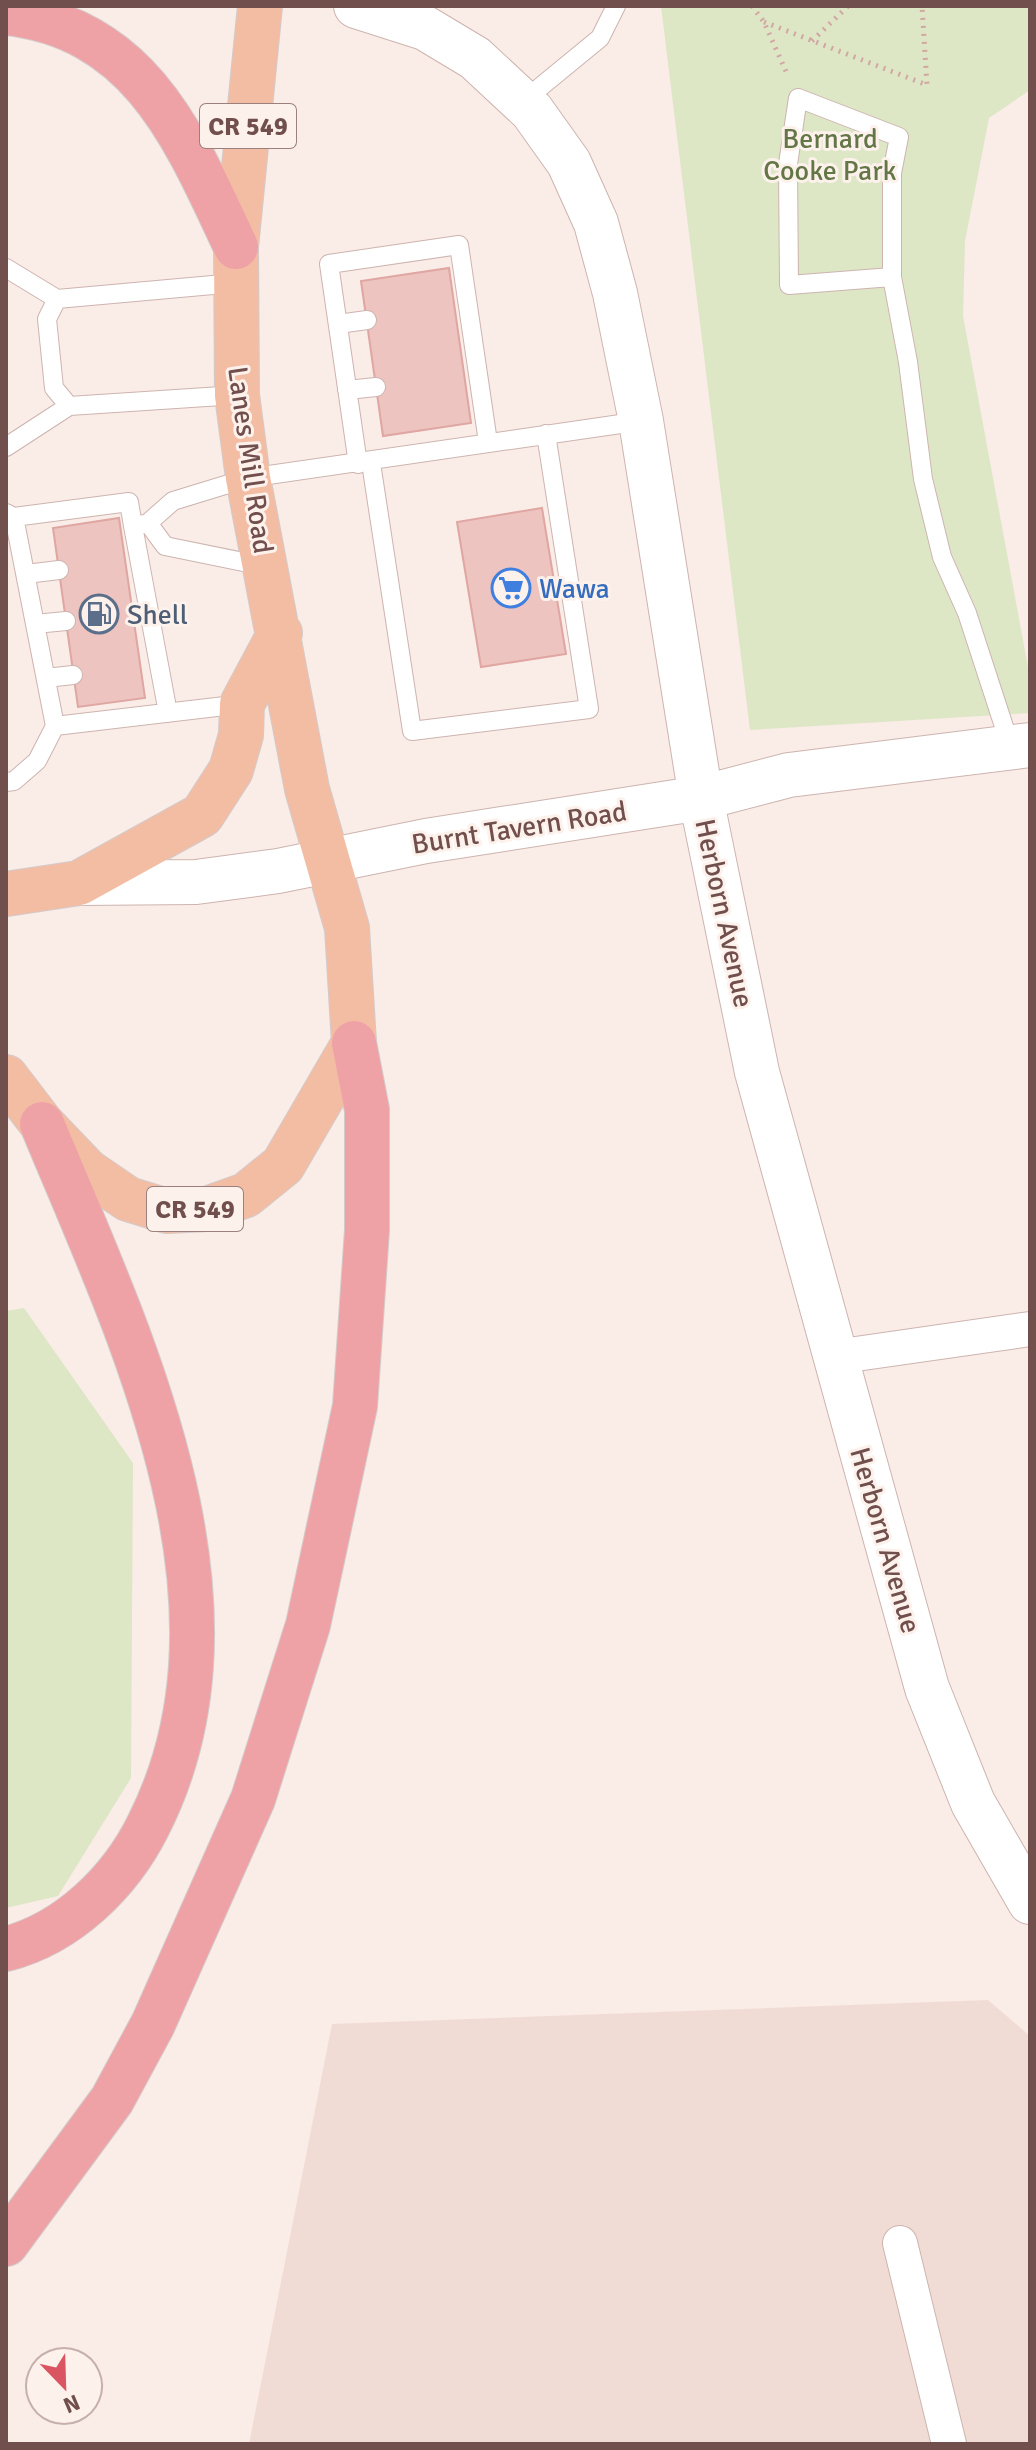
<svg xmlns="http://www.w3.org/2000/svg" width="1036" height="2450" font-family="Signika,sans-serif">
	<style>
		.residential { fill: #f1dcd5 }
		.green { fill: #dde7c6 }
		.building { fill: #edc4c0; stroke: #dfa6a2; stroke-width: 2 }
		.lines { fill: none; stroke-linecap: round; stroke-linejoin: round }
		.service-casing { stroke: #cdb4b0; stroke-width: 20 }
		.minor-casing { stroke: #cdb4b0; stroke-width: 36 }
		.tertiary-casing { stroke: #cdb4b0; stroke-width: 46 }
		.primary-casing { stroke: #d4caca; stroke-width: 46 }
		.motorway-casing { stroke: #d4caca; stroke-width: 46 }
		.path { stroke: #d2a7a3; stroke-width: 5; stroke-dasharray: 2 6; stroke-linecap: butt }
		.service { stroke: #fff; stroke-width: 18 }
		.minor { stroke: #fff; stroke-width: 34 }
		.tertiary { stroke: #fff; stroke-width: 44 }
		.primary { stroke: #f3bda4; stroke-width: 44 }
		.motorway { stroke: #efa2a6; stroke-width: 44 }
		.labels { text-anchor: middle; stroke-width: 6; stroke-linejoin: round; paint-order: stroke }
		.shield { fill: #fdf1ec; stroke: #9b807d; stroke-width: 2 }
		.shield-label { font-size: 26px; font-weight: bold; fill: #714f4d }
		.park-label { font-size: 28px; fill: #637646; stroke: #fdf1ec }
		.street-label { font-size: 28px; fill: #714f4d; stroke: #fdf1ec }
		.shop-label { font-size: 28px; fill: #366cbe; stroke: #fdf1ec; text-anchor: start }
		.service-label { font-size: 28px; fill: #4e5e75; stroke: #fdf1ec; text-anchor: start }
	</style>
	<rect width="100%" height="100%" fill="#faece6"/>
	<path class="residential" d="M988,2000L1030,2036V2444H249L332,2024Z"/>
	<path class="green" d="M661,6H1030V90L989,118L965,241L963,316L1030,678V713L750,730Z
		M24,1308L133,1463L131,1778L58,1896L6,1908V1311Z"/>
	<path class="building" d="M449,268L471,423L383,436L361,281Z
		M542,508L566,654L481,667L457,522Z
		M119,518L145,698L78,707L53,528Z"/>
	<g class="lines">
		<g class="service-casing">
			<path id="service" d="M522,102L600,38L616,6
				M6,268L57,299
				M892,277L789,285L788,164L798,98L899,137L892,173V277L908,362L923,479L942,557L967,613L1011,748
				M235,283L57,299L47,319L54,388L69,406L237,395
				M338,324L367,320
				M347,390L376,387
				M6,447L69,406
				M371,463L412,731L589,709L546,434
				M358,464L329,264L459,245L488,442
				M6,513L14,517L129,502L133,526L144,524
				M133,526L168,713
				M263,566L165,546L148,523L173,501L248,478L641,421
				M26,574L59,570
				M35,624L66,621
				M46,678L73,675
				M55,726L242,704
				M6,782L14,781L37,761L55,726L14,517"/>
		</g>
		<g class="minor-casing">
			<path id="minor" d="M835,1357L1030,1329
				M900,2243L949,2444"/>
		</g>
		<g class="tertiary-casing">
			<path id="tertiary" d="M356,6L425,28L475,58L532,111L569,163L596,223L615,293L641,421L701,798L757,1072L927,1688L973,1803L1030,1902
				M79,883L196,882L278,871L426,841L701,798L789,775L1030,745"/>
		</g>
		<g class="primary-casing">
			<path id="primary" d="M6,894L79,883L202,815L231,770L241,735L242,704L280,633
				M6,1077L42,1124L87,1171L128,1199L167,1211L207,1209L246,1195L283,1165L354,1043L347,928L307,789L248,478L237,395L236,247L260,6"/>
		</g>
		<g class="motorway-casing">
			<path id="motorway" d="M6,13C141,28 185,138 236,247
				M6,1949C68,1933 120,1882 148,1826C262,1602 129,1334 42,1124
				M6,2244L112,2100L153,2024L253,1799L308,1625L355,1406L367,1230V1110L354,1043"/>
		</g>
		<path class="path" d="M752,6L764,22L788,76
			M764,22L927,85L922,6
			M812,41L848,6"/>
		<use href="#service" class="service"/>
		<use href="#minor" class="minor"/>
		<use href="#tertiary" class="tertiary"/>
		<use href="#primary" class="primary"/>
		<use href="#motorway" class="motorway"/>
	</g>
	<defs>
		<g id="supermarket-ring" transform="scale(2)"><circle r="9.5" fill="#fdf1ec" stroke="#3f7fe0" stroke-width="1.5"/><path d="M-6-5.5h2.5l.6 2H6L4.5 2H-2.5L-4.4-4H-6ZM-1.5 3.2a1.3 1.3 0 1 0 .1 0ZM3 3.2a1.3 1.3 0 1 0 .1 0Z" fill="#3f7fe0"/></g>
		<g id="fuel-ring" transform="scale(2)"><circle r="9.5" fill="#fdf1ec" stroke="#5c6f8a" stroke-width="1.5"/><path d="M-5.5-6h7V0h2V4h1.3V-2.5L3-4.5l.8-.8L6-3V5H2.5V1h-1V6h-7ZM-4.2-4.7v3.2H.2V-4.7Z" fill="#5c6f8a"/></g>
	</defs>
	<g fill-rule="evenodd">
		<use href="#supermarket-ring" x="511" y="588"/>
		<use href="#fuel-ring" x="99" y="614"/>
	</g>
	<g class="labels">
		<g class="shield">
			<rect x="200" y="104" width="96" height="44" rx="6"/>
			<rect x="147" y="1187" width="96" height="44" rx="6"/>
		</g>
		<g class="shield-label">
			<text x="248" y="135">CR 549</text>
			<text x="195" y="1218">CR 549</text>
		</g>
		<g class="park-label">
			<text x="830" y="148">Bernard<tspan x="830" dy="32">Cooke Park</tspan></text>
		</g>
		<g class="street-label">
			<text transform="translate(251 460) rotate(82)" y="10">Lanes Mill Road</text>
			<text transform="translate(519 827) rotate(-9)" y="10">Burnt Tavern Road</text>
			<text transform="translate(725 913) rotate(78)" y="10">Herborn Avenue</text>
			<text transform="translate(886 1540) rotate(74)" y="10">Herborn Avenue</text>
		</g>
		<g class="shop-label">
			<text x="539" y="598">Wawa</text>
		</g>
		<g class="service-label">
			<text x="127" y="624">Shell</text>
		</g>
	</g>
	<rect width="1036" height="2450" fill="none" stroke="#714f4d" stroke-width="16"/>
	<g transform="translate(64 2386) rotate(157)"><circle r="38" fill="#fdf1ec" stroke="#c5b0ac" stroke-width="2"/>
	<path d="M0-6L14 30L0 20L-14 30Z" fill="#da5561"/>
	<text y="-12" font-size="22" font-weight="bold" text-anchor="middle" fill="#714f4d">N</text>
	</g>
</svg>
